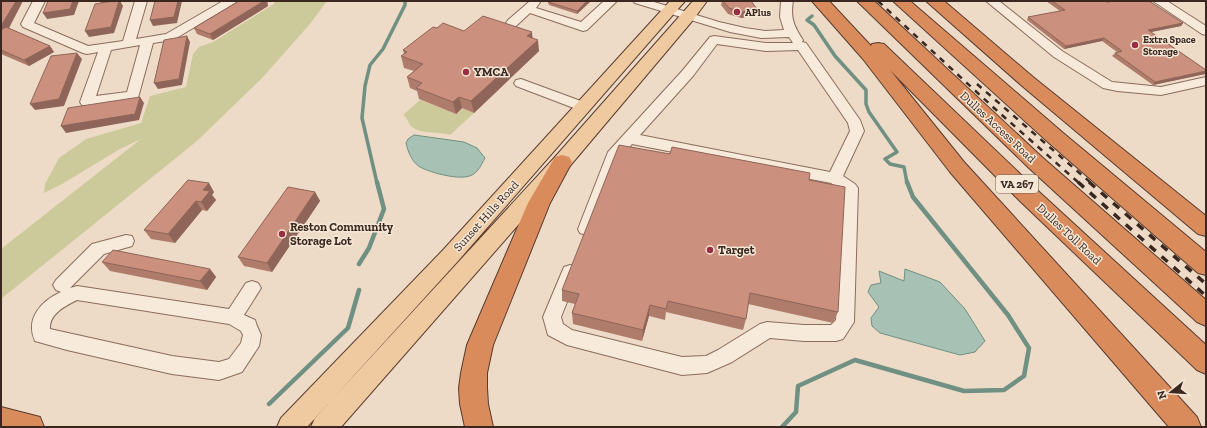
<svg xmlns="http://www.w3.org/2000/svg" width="1207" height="428" font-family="'Zilla Slab',serif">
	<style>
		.green { fill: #ccc99b }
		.water { fill: #a8c1b5; stroke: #6f9082 }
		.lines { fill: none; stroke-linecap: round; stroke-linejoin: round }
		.stream-far1 { stroke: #6f9082; stroke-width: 3.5 }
		.stream { stroke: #6f9082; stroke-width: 4.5 }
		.minor-casing { stroke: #896c5d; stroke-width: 2 }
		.major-casing { stroke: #573c30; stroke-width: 2 }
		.highway-casing { stroke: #573c30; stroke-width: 2 }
		.minor { fill: #f8eada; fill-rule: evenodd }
		.major { fill: #efc9a0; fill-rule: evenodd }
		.highway { fill: #da8b5b; fill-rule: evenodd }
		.rail-far1 { stroke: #3a2820; stroke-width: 2.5; stroke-dasharray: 6 6; stroke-linecap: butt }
		.rail { stroke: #3a2820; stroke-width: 3.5; stroke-dasharray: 8 8; stroke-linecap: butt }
		.wall { fill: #af7c6c }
		.shaded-wall { fill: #8e6558 }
		.building { fill: #cb907e; stroke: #8e6558 }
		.poi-dot { fill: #972e41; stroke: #f5e7d6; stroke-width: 1.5 }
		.labels { text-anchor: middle; stroke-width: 3; stroke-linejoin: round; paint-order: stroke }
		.far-poi-label { font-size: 10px; font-weight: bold; fill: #3a2820; stroke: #f5e7d6; text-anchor: start }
		.shield { fill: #f5e7d6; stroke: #726157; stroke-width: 1 }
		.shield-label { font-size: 11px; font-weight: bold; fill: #3a2820 }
		.poi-label { font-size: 12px; font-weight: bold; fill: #3a2820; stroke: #f5e7d6; text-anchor: start }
		.street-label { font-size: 12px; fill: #3a2820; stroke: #f5e7d6 }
	</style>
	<rect width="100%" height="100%" fill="#eedbc7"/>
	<path class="green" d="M275,1H327L310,24L263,77L197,141L1,299V249L141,139L120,149L62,184L44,193L45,184L59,158L86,139L141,123L150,96L186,87L193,54L199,47L213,42L274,4Z
		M420,100L456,114L462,108L474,113L450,135C438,131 423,135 412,127C408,124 408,118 403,115Z"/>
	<path class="water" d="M414,135L464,142L477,148L485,158C481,165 479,171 472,175C461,181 431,173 420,167C412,162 408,152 406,143L408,139Z
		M905,269L940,282L965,309L985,341L975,352L960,355L880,333L872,326L871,318L879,307L868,292L871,285L881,283L879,271L904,281Z"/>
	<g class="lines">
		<path class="stream-far1" d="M812,16L807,20L814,25L835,56L866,90V104L869,112L897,152L885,159L890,164L904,167L907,183
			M377,183L362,118L365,86L370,65L383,49L405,5V1"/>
		<path class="stream" d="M359,264L369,248L384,209L377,182
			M269,404L348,328L359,290
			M782,427L796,412L798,386L855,360L964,391L1004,390L1024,376L1029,348L1008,315L913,197L907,182"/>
		<g class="minor-casing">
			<path id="minor" d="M33,1H45L34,23L88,46L123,41L135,1H147L136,39L166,34L223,1H237L235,3L173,40L153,43L138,98L87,106L82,105L80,102L98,52L87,54L83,53L23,27L21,24ZM140,45L127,92L96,96L111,50Z
				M530,1H541L536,8L581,22L604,1H617L587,30L583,31L530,13L516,26H508L506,23L508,20Z
				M633,1H651L719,22L745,28L765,31L784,30L780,17L781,1H793C790,17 794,27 803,40L802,42L806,43L860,120L864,131L843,176L855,184L858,188L854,322L843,339L836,341H804L770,338L732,362L714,370L707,373L682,375L567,345L548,335L543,317L564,267L570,265L576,267L579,272L561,317L563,324L572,330L682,357L706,356L718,350L760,324L767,322L804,325H831L836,320L842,190L831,183L632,144L620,158L592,233L586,235L580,233L578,229L608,152L683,70L710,37L714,36L766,43H793L789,37L761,38L730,32L635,3ZM717,44L766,51L798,50L848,123L850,131L830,172L640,135L693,76Z
				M986,1H999L1062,51L1112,82L1161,87L1206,77V85L1161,95L1117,91L1103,88L1054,57Z
				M1153,1H1167L1206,26V35L1202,34Z
				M521,79L589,104L591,107L589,110L584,111L579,110L516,86L514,83L516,80Z
				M126,235L132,236L134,241L132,246L104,254L70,288L77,286L229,309L246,283L252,281L258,283L261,288L244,315L255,320L257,326L261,335L259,346L242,372L219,380L172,374L67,350L35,341C25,319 41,301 61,292L56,290L53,285L56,280L92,244ZM77,300L229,324L241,331L243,335L241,343L229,359L219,362L172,356L50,329C49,314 65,306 77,300Z"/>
		</g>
		<g class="major-casing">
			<path id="major" d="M670,1H685L458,261L307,427H277L281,418L444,249Z
				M693,1H707L693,20L569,167L341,427H311L315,418L555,157Z"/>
		</g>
		<g class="highway-casing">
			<path id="highway" d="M812,1H829L871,46L872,44L878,43L884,44L1037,190L1206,345V374L1197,370L1021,202L890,70L964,162L1197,417L1201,427H1169L950,172L863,59Z
				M857,1H874L1043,158L1206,300V326L1197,322L1029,168Z
				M893,1H910L1062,132L1206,252V275L1198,273L1048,142Z
				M926,1H944L1033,77L1206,216V236L1198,234L1021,85Z
				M562,155L569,157L572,162L550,203L493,345L487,373V388L488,404L493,427H465L460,404L459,388L461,373L467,345L528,203L555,157Z
				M1,407L40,417L44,427H1Z"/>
		</g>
		<use href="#minor" class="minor"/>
		<use href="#major" class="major"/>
		<use href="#highway" class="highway"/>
		<path class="rail-far1" d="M878,1L994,108L1079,183
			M977,84L1091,183"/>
		<path class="rail" d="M1078,182L1206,296
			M1089,182L1206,284"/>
	</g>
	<path class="wall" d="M1,1L8,28L50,46L54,52L29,66L1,54Z
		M239,1H267L268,6L213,40L197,34L194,28Z
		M549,1H591L577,14L549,5L548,2Z
		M722,1H751L757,9L756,15L741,18L728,14L721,5Z
		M1046,1H1105L1107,2L1183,23L1181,26L1151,32L1206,70V73L1205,74L1153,85L1112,56L1115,53L1117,52L1102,41L1064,49L1027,20L1028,17L1060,11Z
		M437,28L532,38L539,51L474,113L462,108L456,114L419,99L417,91L410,88L407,77L414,71L404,68L401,56L404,54L403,50Z
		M188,180L214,192L212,195L216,200L207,211L202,210L175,243L151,239L144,230Z
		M809,180L838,312L833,323L748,304L746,319L743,330L666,312L665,320L649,316L642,341L573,324L572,313L575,304L562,301V290Z
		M315,192L320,201L272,272L244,266L238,257Z
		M102,262L210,269L216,277L207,290L110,271Z"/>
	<path class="shaded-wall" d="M16,1H23L8,30H1V24Z
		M73,1H79L74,15L47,19L43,13Z
		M100,1H112L101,3Z
		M119,1H120L123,6L114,33L89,37L85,31Z
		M178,1H182L177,23L153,26L150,20Z
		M264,1H267L268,6L213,40L210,34Z
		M587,1H591L577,14V11Z
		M757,9L756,15L741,18L742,12Z
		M1183,23L1181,26L1146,33L1148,30Z
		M532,32L533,43L527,36Z
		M187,36L190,42L182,85L158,89L154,83Z
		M1104,38L1102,41L1064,49L1066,46Z
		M538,40L539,51L474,113L471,101Z
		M50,46L54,52L29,66L24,60Z
		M77,53L82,59L64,106L35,110L30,104Z
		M1206,71L1205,74L1153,85L1155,82Z
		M140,97L144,103L139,120L66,133L61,126Z
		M459,97L462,108L456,114L453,102Z
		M209,183L214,192L212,195L216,200L207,211L201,202L203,190Z
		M315,192L320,201L272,272L267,263Z
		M196,201L202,210L175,243L168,234Z
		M210,269L216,277L207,290L200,281Z
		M650,305L649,316L642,341L643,330Z"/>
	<path class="building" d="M1,1H16L3,23L1,24Z
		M48,1H73L70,9L43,13Z
		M113,1H119L111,27L85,31L95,4Z
		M155,1H178L174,17L150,20Z
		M239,1H264L210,34L194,28Z
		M549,1H587L577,11L548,2Z
		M723,1H751L757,9L742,12L729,8Z
		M1052,1H1105L1107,2L1115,1H1149L1183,23L1148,30L1206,70V71L1155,82L1115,53L1122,51L1104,38L1066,46L1028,17L1065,10Z
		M483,16L532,32L527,36L538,40L471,101L459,97L453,102L416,88L422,83L407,77L423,64L401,56L407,52L403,50L433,27L437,28L443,23L464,31Z
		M6,27L50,46L24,60L1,50V30Z
		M187,36L179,79L154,83L164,40Z
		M77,53L59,99L30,104L51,56Z
		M140,97L135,114L61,126L68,108Z
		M619,145L670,154L672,147L810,173L809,180L845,187L838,312L750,293L746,319L668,301L666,309L650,305L643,330L572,313L579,294L562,290Z
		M188,180L209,183L203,190L210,191L201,202L196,201L168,234L144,230Z
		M288,187L315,192L267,263L238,257Z
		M113,250L210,269L200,281L102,262Z"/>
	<g class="poi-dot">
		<circle cx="737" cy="12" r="4"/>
		<circle cx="1135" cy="45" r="4"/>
		<circle cx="466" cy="72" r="4"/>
		<circle cx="282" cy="234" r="4"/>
		<circle cx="710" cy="250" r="4"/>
	</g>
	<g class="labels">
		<g class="far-poi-label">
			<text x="745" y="16">APlus</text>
			<text x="1143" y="43">Extra Space<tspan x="1143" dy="12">Storage</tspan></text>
		</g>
		<rect class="shield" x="996" y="175" width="42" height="18" rx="3"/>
		<g class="shield-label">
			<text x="1017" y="188">VA 267</text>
		</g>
		<g class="poi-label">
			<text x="474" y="76">YMCA</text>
			<text x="290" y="231">Reston Community<tspan x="290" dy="14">Storage Lot</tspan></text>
			<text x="718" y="254">Target</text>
		</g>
		<g class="street-label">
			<text transform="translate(998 127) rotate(43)" y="4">Dulles Access Road</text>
			<text transform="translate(486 216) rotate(-48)" y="4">Sunset Hills Road</text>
			<text transform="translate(1069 234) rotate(43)" y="4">Dulles Toll Road</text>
		</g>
	</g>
	<rect width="1207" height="428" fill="none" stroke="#3a2820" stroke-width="4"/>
	<g transform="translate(1171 392) rotate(253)" stroke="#f5e7d6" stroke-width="3" paint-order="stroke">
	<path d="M0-3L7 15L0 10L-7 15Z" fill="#3a2820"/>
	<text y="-6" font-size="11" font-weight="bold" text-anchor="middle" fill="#3a2820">N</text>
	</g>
</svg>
